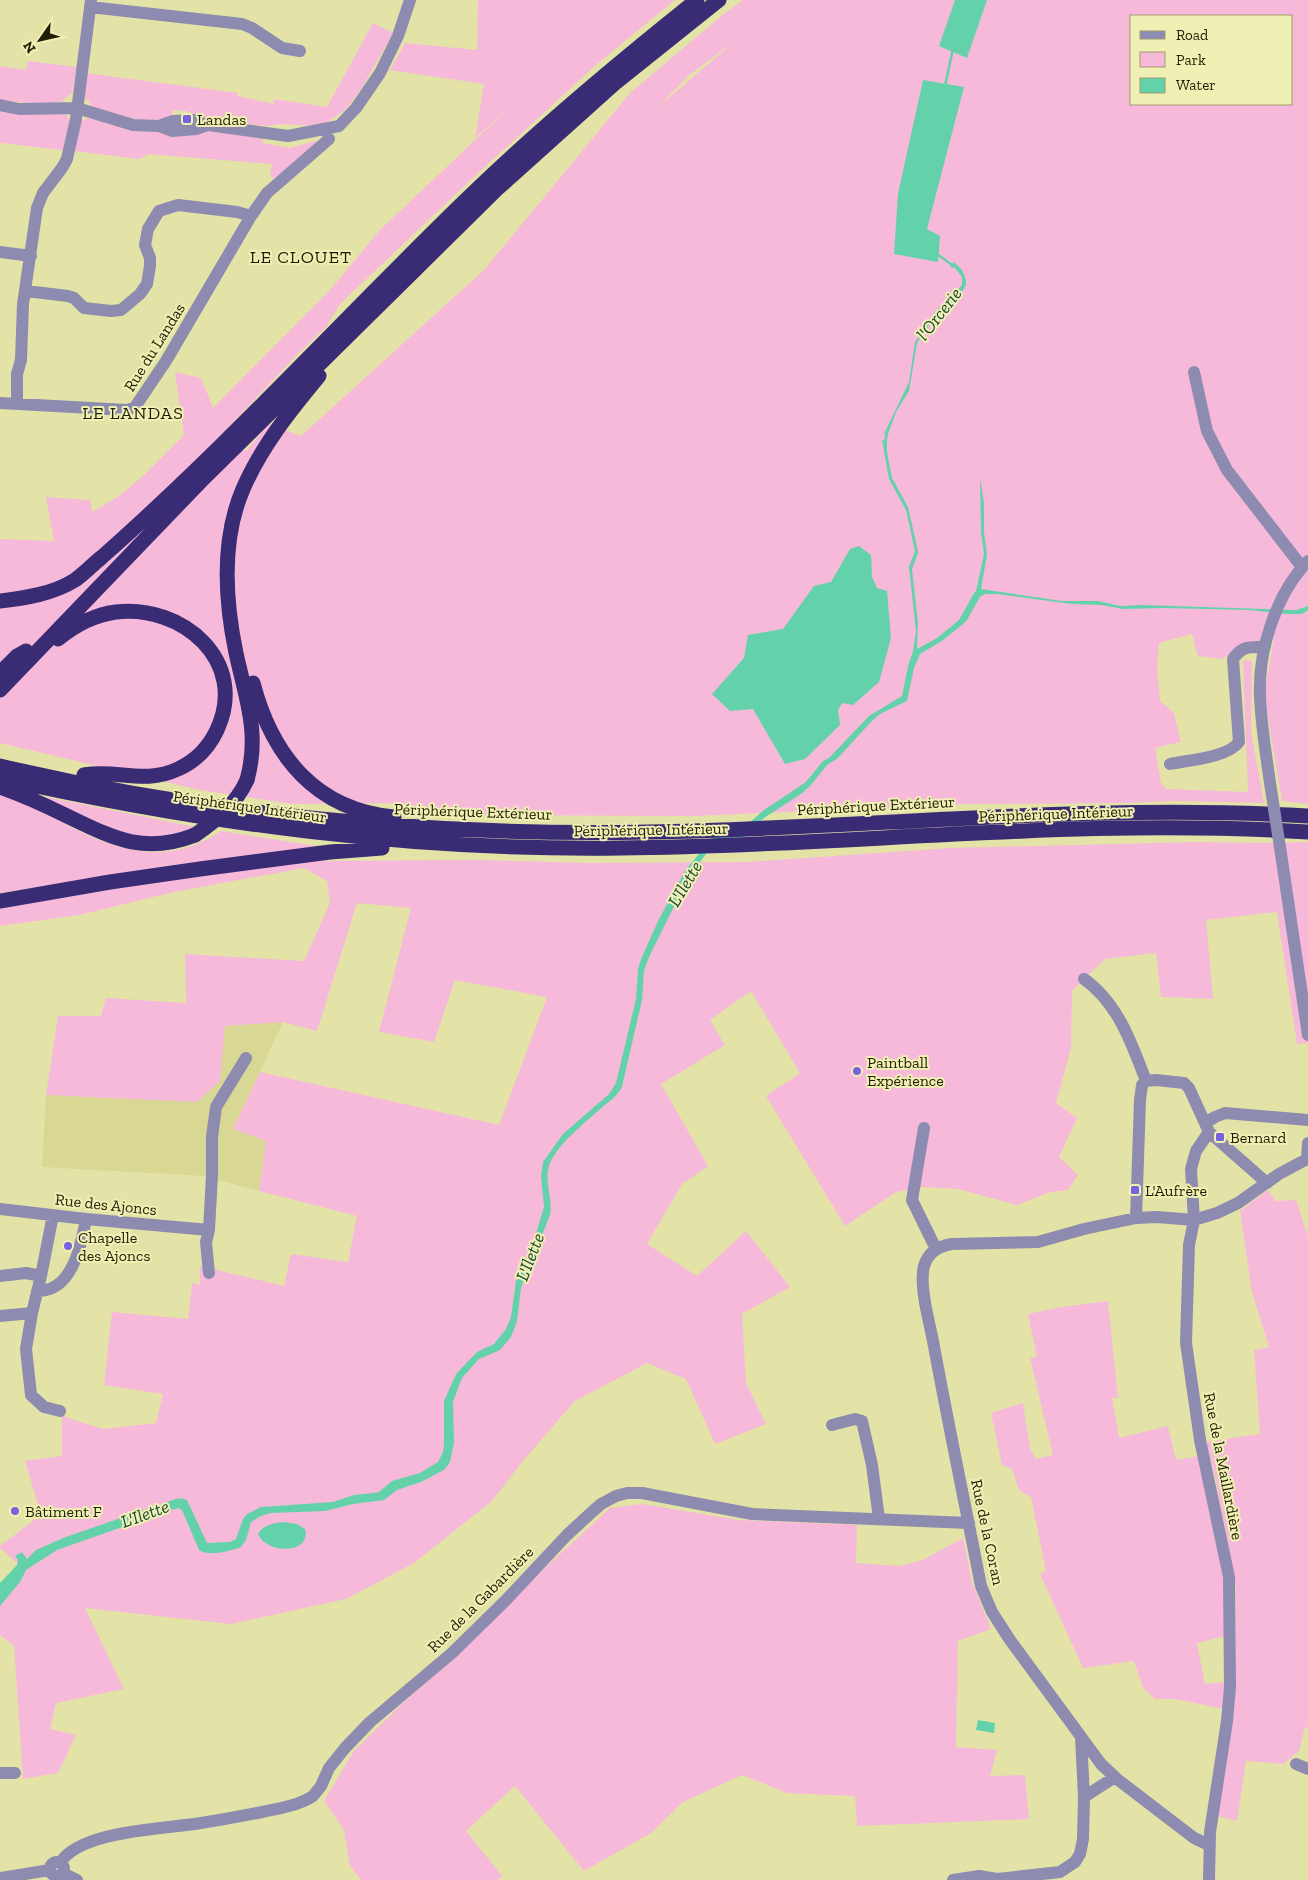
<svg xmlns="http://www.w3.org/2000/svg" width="1308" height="1880" font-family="'Zilla Slab',serif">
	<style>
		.built { fill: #d9d794 }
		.green { fill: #f7b9d9; fill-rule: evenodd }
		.water { fill: #63d2aa }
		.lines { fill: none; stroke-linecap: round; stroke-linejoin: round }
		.stream { stroke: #63d2aa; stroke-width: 2.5 }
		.minor { stroke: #8d8cb0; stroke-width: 12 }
		.highway { stroke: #392c74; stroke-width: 15 }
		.minor-bridge { stroke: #8d8cb0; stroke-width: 12 }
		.highway-bridge { stroke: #392c74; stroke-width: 15 }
		.poi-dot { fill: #7663dd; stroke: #f1f0b4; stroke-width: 2 }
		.labels { text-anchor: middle; stroke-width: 4; stroke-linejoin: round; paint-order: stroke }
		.poi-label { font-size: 16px; fill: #1f1e07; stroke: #f1f0b4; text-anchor: start }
		.street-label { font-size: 16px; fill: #1f1e07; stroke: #f1f0b4 }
		.neighbourhood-label { font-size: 18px; letter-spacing: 1px; fill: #1f1e07; stroke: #f1f0b4 }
		.water-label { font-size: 18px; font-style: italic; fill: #174636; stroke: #f1f0b4 }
	</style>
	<rect width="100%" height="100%" fill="#e4e3a7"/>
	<path class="built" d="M283,1022L233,1129L266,1141L259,1191L204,1176L42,1167L46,1095L220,1081L224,1026Z"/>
	<path class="green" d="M478,0H675L597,64L476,175L340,304L326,327L298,354L213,443L246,451L269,424L301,436L484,270L630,93L725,13L743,0H1308V804L1282,801L1264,694L1274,639L1247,644L1222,659L1198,656L1192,634L1159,643L1157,670L1160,701L1174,713L1181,742L1155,748L1161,783L1166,789L1248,792L1243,660L1252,661L1251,731L1264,803L1174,801L1125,803L968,804L693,816L481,815L384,803L292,804L200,790L0,743V539L54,541L46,497L90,500L92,512L118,497L144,475L184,435L175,372L201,378L213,408L330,290L380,230L511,106L475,138L484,84L390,70L405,43L477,50ZM1132,16H1292V104H1132ZM728,46V47L657,108L688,76Z
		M373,23L393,33L363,86L345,110L329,121L314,126L281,124L266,126L206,120L186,111L174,110L170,119L150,122L103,112L92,106L82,94L85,73L238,93L237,96L274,104V99L327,107Z
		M28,61L77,67L72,93L61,102L41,104L0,100V66L26,70Z
		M0,109L60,112L67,116L70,121L63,150L0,143Z
		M87,118L210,130L262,137L263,143L290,148L315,141L317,144L280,176L273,178L270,175L272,164L148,154L140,159L73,151L81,121Z
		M0,794L14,797C82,831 147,881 221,831L323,847L0,893Z
		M46,797L196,827L175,837L131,838L46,801Z
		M1194,842L1271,843L1308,842V1043L1297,1044L1277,912L1206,920L1213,999L1161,997L1156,953L1105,959L1072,991L1071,1048L1056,1103L1077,1118L1059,1157L1078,1175L1068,1190L1050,1192L1017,1205L958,1189L923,1187L896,1192L845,1226L766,1096L800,1073L751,991L710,1020L725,1045L661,1084L708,1166L682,1184L647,1244L697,1276L746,1231L790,1287L742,1314L746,1383L766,1424L715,1444L686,1379L647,1363L575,1401L522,1462L492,1501L414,1563L346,1599L231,1624L85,1608L124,1689L56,1703L50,1729L76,1735L58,1773L23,1779L14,1646L0,1635V1596L24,1569L0,1548V1546L41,1515L25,1461L62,1456V1416L103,1429L156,1423L163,1394L104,1385L112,1312L188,1319L192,1283L200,1285V1266L284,1286L291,1254L348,1262L357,1216L259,1191L266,1141L233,1129L260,1072L499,1125L547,997L455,980L434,1042L379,1032L411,908L357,903L317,1031L283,1022L225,1026L220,1081L197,1102L46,1095L58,1016H101L106,998L186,1003L185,954L304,961L330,903L327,881L304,868L174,892L79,915L0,926V907L138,885L308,861L478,860L588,863L746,862L950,848Z
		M1268,1190L1276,1201L1296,1200L1308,1236V1728L1305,1727L1299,1751L1283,1764L1246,1761L1237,1821L1218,1816L1235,1692L1236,1588L1214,1472L1206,1442L1260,1434L1254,1350L1269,1347L1252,1292L1240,1211Z
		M1108,1301L1118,1398H1112L1119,1438L1168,1426L1176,1460L1199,1456L1224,1570L1225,1636L1197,1643L1205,1684L1226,1682L1224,1709L1175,1699H1155L1143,1688L1134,1661L1083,1668L1040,1574L1046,1571L1031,1497L1019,1490L1012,1469L1002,1465L991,1413L1023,1403L1030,1448L1036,1459L1053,1455L1030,1358L1037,1357L1028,1314L1061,1307Z
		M642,1504L739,1520L857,1525L856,1563L900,1566L923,1560L963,1538L972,1582L991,1629L958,1641L956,1747L997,1750L990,1776L1025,1775L1029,1819L857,1826L855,1796L787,1793L742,1775L683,1802L651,1833L584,1871L515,1786L466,1831L502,1876L497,1880H361L350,1866L344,1830L324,1801L354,1751L405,1701L473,1639L533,1579L610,1508Z"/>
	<path class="water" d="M955,0H987L967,58L939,46Z
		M923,80L964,87L927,229L940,236L938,262L894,254L898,194Z
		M954,262L962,270L966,280V285L954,305L936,314L917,343L909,391L896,412L888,434H884L909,382L915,342L936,311L962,285V277L955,268L950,267Z
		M882,440L887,441V452L892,478L908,507L916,542L918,553L912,569L918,624L917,649L937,638L959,620L974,593L976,591L984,554L981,532L980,478L984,503V532L987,555L981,589L1062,601H1098L1120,606L1142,605L1297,610L1308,606V610L1302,614H1286L1250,610L1164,608L1123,609L1102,605L1072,604L997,594H985L980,597L967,620L962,625L942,641L920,654L914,668L907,701L880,714L871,722L837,759L827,765L811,785L801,794L764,818L736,846L708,851L686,882L649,957L644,971L642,1000L622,1087C617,1097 608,1102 600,1109C585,1123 556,1145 549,1166C544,1182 553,1198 550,1215L521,1288L517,1321L511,1337L500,1350L479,1359L462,1378L453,1402L454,1443L450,1462L444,1470L421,1482L397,1490L384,1500L353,1504L325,1511L271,1513L261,1516L251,1522L246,1540L241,1547C231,1551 209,1557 199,1550L182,1510L178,1508L171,1510L57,1550L26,1570L20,1582L0,1606V1583L17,1565L18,1560L15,1556L22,1552L27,1559L36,1550L63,1538L164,1503C171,1501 179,1496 187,1500L207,1543L230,1542L236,1539L243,1519L247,1514L261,1507L333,1502L354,1495L374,1493L379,1492L392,1481L420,1473L438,1462L443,1452L444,1444V1401L456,1374L477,1352L494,1344L506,1329L511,1317L516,1281L534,1240L544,1207L541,1176L543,1162L563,1134L609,1094L616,1083L636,999L638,969L641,959L659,919L685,871L716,833H723L735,838L750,822L764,810L806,782L823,761L829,758L869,716L902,696L908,666L913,651L916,631L909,567L915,551L906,510L889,479Z
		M859,546L871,555L872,577L877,588L887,591L891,638L879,682L853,705L842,703L838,710L840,725L805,759L785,764L753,709L730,711L712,694L744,658L748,635L783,629L814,586L831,582L850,549Z
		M283,1522L297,1524L305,1529C312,1554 267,1555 258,1534C263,1525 274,1523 283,1522Z
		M978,1720L995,1723L994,1733L976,1730Z"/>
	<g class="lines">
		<path class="stream" d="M945,86L953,49
			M937,254L955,267
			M885,444L887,432"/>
		<path class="minor" d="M90,7L242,24L252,28L282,48L300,51
			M0,105L19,109L77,108L133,125L159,126L172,131L196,129L208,125
			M159,126L173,121L194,120L208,125L288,136L339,126L356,108L380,73L398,36L410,0
			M0,252L31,256
			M26,291L68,296L74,298L84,308L111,311L121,310L140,294L147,284L150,266V258L145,245L148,229L159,211L178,205L237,212L251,216
			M1194,372L1207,431L1227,470L1302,567
			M0,403L127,410L135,407L166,361L251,216L267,193L329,139
			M17,404V374L21,360L23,304L37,208L43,193L62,168L67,159L76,119L91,0
			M1170,764C1189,760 1227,758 1239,742L1233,659C1243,645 1250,647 1265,647
			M1270,783C1266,754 1261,725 1260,696C1258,650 1276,594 1308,561
			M1281,854L1308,1035
			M1084,979C1118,1003 1132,1044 1146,1081
			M1146,1081L1156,1080L1184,1083L1189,1088L1209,1132L1267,1183
			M1205,1123L1215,1117L1225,1113L1308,1120
			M924,1128L912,1200L936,1249
			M1307,1159L1308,1143
			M0,1209L86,1219L209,1230
			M53,1215L41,1276L32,1313L26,1349L31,1395L44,1407L60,1411
			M1136,1218L1140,1100L1142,1085L1146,1081
			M209,1273L206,1242L209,1230L212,1175V1137L216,1107L246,1058
			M0,1276L26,1273L41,1276
			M37,1291C72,1292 81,1246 86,1219
			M0,1316L32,1313
			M832,1425L855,1419L862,1421L872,1465L879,1519
			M1296,1764L1308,1769
			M0,1773H15
			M1084,1797L1115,1777
			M1209,1845L1194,1838L1117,1779L1101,1764L1010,1640L992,1612L981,1586C965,1504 948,1423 933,1341C929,1320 919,1286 924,1266C928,1252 939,1246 952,1244L1038,1242L1084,1229L1136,1218L1157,1217L1194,1220L1217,1213L1238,1203L1279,1174L1307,1159
			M50 1869a7 7 0 1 1 14 0a7 7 0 1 1-14 0Z
			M60,1863C80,1830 165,1829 201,1823C221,1820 242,1816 262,1812C279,1808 298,1806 313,1796L321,1786L329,1768L345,1748L370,1722L452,1653L507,1599L567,1535L592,1512L601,1504L616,1496L627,1493H642L752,1514L969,1523
			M63,1873L77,1880
			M0,1878L50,1870
			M953,1880L979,1876L997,1879L1060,1872L1075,1862L1080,1854L1083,1839L1084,1797L1081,1737
			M1209,1880L1210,1832L1227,1721L1230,1687L1229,1577L1200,1440L1186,1343L1189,1245L1194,1220L1191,1169L1196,1151L1209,1132"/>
		<path class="highway" d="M0,601C25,598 53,594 75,580C85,573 93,564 102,557C230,444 345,317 468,198C540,128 618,63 697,0
			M58,639C75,625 93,615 116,612C182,604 249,661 217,730C209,747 196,761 178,769C144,785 117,769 84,775
			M0,673L17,656L26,651
			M253,683C272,756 316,810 394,817
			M0,690L200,482L497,189L614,84L719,0
			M0,766C212,816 431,836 648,832C869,828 1088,803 1308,816
			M0,778C207,824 410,851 622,848C851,846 1079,817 1308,832
			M247,780C260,733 246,699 236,653C225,600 221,540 243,489C261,447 290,411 319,376
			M0,787C23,795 45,805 67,816C113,838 144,855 195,835
			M0,901L110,882L200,869L330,852L382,848"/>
		<path class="minor-bridge" d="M1270,783L1281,854"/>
		<path class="highway-bridge" d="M195,835C217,820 236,804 247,780"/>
	</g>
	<g class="poi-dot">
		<rect x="182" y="114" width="10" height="10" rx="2.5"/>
		<circle cx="857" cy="1071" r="5"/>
		<rect x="1215" y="1132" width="10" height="10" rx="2.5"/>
		<rect x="1130" y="1185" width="10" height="10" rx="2.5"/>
		<circle cx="68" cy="1246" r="5"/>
		<circle cx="15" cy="1511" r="5"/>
	</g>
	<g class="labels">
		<g class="poi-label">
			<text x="197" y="125">Landas</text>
			<text x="867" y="1068">Paintball<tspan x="867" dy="18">Expérience</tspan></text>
			<text x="1230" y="1143">Bernard</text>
			<text x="1145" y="1196">L'Aufrère</text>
			<text x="78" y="1243">Chapelle<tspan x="78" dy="18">des Ajoncs</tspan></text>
			<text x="25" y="1517">Bâtiment F</text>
		</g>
		<g class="street-label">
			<text transform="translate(154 347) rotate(-58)" y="6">Rue du Landas</text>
			<text transform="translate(876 805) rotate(-3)" y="6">Périphérique Extérieur</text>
			<text transform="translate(250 806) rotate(8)" y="6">Périphérique Intérieur</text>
			<text transform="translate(473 811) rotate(2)" y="6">Périphérique Extérieur</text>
			<text transform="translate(1056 813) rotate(-2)" y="6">Périphérique Intérieur</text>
			<text transform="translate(651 829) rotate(-1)" y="6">Périphérique Intérieur</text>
			<text transform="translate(106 1204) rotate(6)" y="6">Rue des Ajoncs</text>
			<text transform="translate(1224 1466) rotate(79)" y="6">Rue de la Maillardière</text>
			<text transform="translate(988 1532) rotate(78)" y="6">Rue de la Coran</text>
			<text transform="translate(480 1599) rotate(-45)" y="6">Rue de la Gabardière</text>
		</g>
		<g class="neighbourhood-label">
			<text x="301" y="263">LE CLOUET</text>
			<text x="133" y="419">LE LANDAS</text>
		</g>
		<g class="water-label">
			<text transform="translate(939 314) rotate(-52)" y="6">l'Orcerie</text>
			<text transform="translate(685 884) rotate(-59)" y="6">L'Ilette</text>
			<text transform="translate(530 1257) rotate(-69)" y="6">L'Ilette</text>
			<text transform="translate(145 1514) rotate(-20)" y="6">L'Ilette</text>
		</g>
	</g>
	<rect x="1130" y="15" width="162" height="90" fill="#f1f0b4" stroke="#9d9c6f"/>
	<rect x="1140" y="31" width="25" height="8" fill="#8d8cb0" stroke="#9d9c6f"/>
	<text x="1176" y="40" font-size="15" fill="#1f1e07">Road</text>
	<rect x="1140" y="52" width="25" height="15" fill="#f7b9d9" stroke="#9d9c6f"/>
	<text x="1176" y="65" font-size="15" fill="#1f1e07">Park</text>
	<rect x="1140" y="78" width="25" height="15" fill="#63d2aa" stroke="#9d9c6f"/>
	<text x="1176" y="90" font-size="15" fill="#1f1e07">Water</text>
	<g transform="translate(40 40) rotate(236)" stroke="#f1f0b4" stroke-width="4" paint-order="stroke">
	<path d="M0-4L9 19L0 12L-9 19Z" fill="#1f1e07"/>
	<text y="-8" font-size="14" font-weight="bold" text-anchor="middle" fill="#1f1e07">N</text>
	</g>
</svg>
